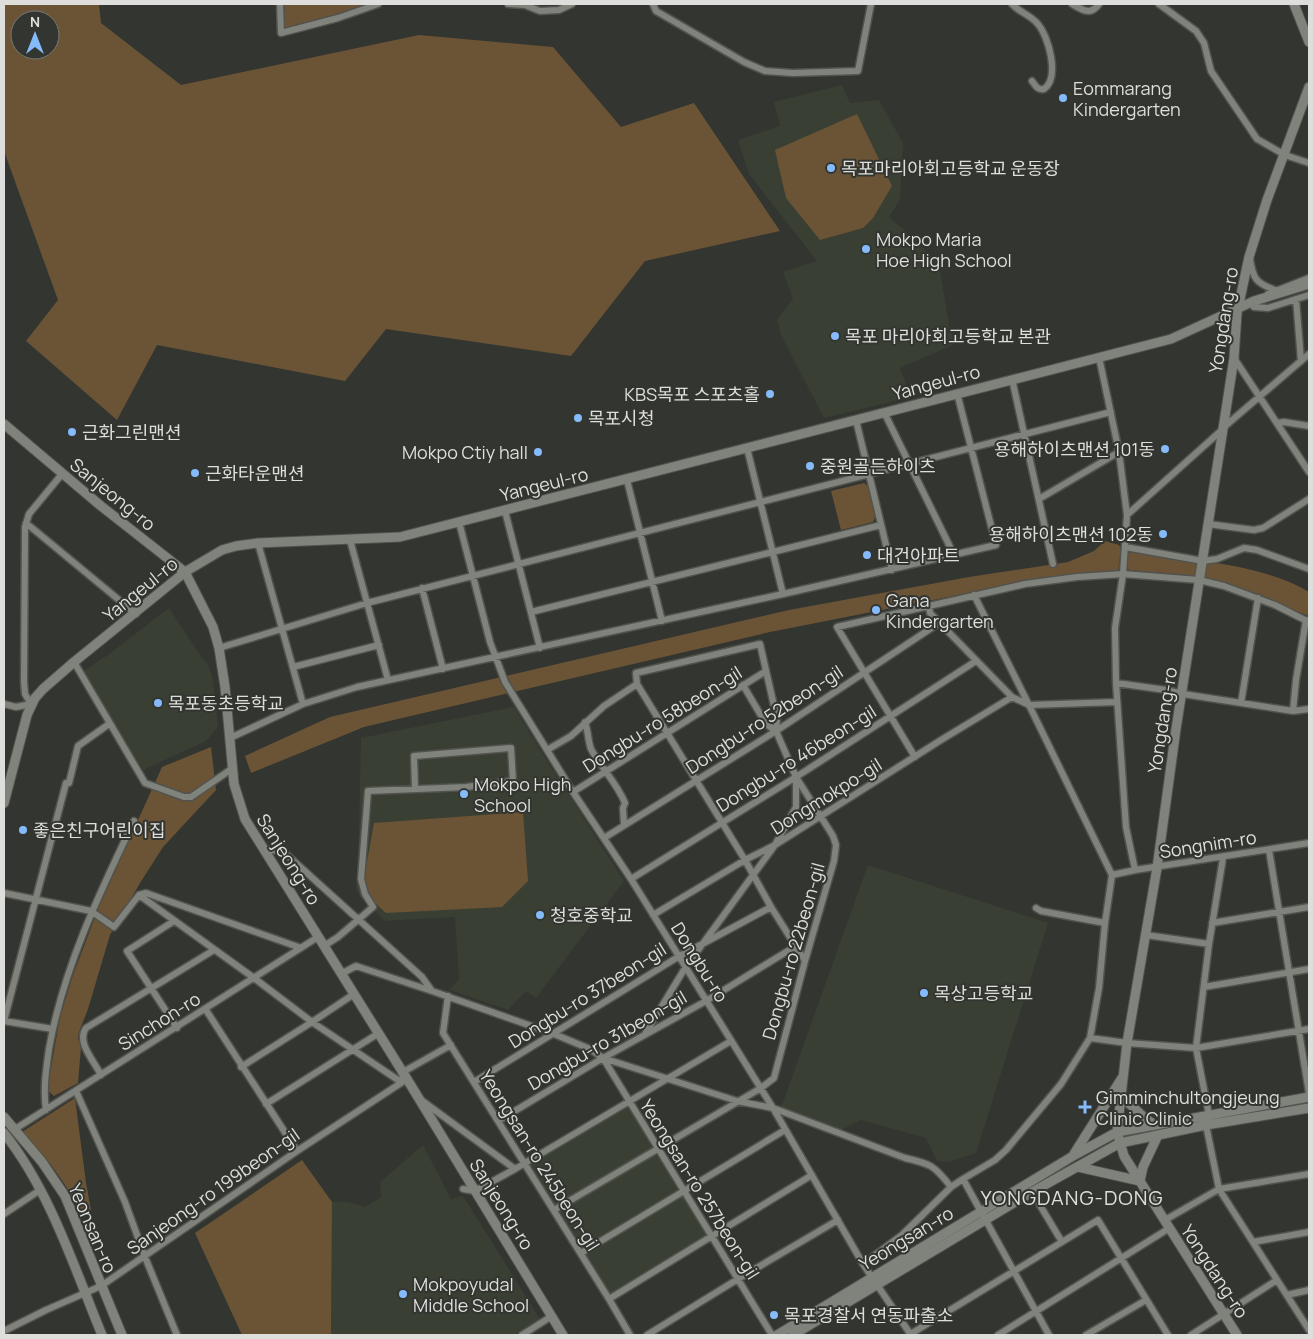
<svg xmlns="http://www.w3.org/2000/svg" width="1313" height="1339" font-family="Manrope,'Noto Sans KR',sans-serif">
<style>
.built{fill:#3a3f34}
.green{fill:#6b5436;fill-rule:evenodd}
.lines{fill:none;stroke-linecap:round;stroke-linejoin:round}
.minor-casing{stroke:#52534f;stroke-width:9}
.tertiary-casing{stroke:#52534f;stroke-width:11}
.minor{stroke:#80837c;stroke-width:6}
.tertiary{stroke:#80837c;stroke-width:9}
.poi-dot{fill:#85bbfb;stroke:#333530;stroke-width:2}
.labels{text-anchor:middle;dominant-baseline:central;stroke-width:4;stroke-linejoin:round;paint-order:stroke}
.poi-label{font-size:18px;fill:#dedfdc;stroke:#333530;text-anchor:start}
.street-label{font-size:18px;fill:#dedfdc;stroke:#333530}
.quarter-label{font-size:20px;letter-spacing:1px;fill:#dedfdc;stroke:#333530}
</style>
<rect width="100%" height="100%" fill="#333530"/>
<!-- built -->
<path class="built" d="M842,85L850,103L879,100L903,143L900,200L889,217L913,238L939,264L949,325L955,344L900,368L911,397L824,418L781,335L777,319L793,299L783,272L817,261L749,174L738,140L780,126L774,102Z
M169,608L202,658L209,666L213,680L218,727L206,741L143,770L82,672L108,655Z
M514,707L540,750L624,881L536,998L526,991L508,1010L450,990L459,979L455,917L385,921L360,897L356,888L359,829L361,738Z
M868,865L1048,923L976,1153L948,1162L937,1161L926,1138L861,1120L841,1130L781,1108Z
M629,1103L713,1237L615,1301L636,1335H630L525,1163Z
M423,1145L451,1199L463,1196L540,1319L515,1335H409L401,1334L395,1335H331L332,1202H348L365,1207L381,1197L380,1182Z"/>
<!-- green -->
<path class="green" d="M4,4H99L101,23L181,85L419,35L553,47L621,127L694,103L780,231L645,261L571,356L386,329L345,381L157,345L117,420L26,341L58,300L4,151ZM20,20H50V50H20Z
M283,4H375L284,28Z
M857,114L892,186L873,218L863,228L820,240L786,198L775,150Z
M864,483L868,486L875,517L873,522L841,530L831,491Z
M1105,541L1119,545L1121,549L1118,572H1094L1029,581L770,632L364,727L251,773L245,756L330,717L789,610L969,577L1068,562L1094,551Z
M1128,552C1184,559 1261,563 1309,592V616L1226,583L1204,577L1129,570L1127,567Z
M211,747L216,790L163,847L140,883L110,935L88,1009L79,1032L78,1038L81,1047L78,1083L54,1096L47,1090L60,1017L73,975L100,904L162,767Z
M523,812L528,881L502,907L386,913C376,904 364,892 364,878L374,823Z
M75,1098L86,1183L91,1210L81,1213C66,1183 46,1156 22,1132Z
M302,1160L332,1202L331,1335H242L195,1233Z"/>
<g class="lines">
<defs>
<path id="minor" d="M280,4L281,33L338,18L378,4
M508,4L525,5L540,11L559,10L572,4
M653,4L656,11L744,62L765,71L793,73L858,71L871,4
M1012,4C1019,12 1030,15 1037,23C1049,36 1060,78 1044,89C1037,90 1036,86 1032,81
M1072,4C1082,10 1091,16 1099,4
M1159,4L1196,31L1204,43L1211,71L1257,139L1285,155L1309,163
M1250,259C1253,279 1256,283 1275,290
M1268,294L1309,278
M1296,299L1301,361
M1254,307L1268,308L1309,295
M1099,357L1119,452L1127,515L1123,574L1115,628L1116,683L1126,827L1135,870
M1234,358L1309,472
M1012,379L1053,564
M884,412L954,555
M856,420L892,570
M1278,423L1284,422L1309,426
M1224,427L1309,354
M747,448L783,594
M627,480L662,621
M1039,499L1119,452
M505,511L540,648
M1127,515L1223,429
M459,522L490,642L505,682L573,792L631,879L773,1108L863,1264L911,1335
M26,523L136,614
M1208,524L1254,530L1263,528L1309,499
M350,540L388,680
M258,543L303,704
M1125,547L1203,561L1217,559L1244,548L1257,550L1309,569
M422,588L443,669
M974,595L1029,705L1117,702
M929,606L930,613L1012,697L1029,705L1112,875
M531,612L881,525
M219,648L367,603L1111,412
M74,662L145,783L184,797H191L233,768
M293,667L379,645
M1116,683L1166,690L1183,694L1293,711L1309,709
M1241,703L1258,598
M4,704L16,707L31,704L25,694L24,682L25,527L29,514L62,474
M1293,711L1296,680L1306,620
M585,722C588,730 588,741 591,749C601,768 617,783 625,803L623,808L624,825
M776,731L777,719L760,644L636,673L637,684L745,860L771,907L805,961
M230,738L303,704L357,687L783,594L996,545L957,393
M547,750L571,736L604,706L637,684
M915,757L837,627L1025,584L1077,577L1123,574L1199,580L1224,586L1275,605L1309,622
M573,792L766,671
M604,838L776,731L939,623
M263,849L279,851L286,854L422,977L432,991L554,1034L590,1049L603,1058L737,1101L773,1108L905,1158C931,1164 934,1165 951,1187
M1269,850L1309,1093
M1223,858L1209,944L1196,1048L1209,1115L1206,1125L1219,1189L1309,1330
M1112,875L1135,870L1309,843
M631,879L796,777L976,661
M4,893L91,911L114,927L139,895L146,893L301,948
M139,895L254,978L312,1022L398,1080L403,1079
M1036,908L1041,911L1105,923
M653,915L745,860L775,845L941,740L1012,697
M174,921L127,951L177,1028
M1212,923L1309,907
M1146,935L1209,944
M324,946L338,937L373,907L365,894L361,879L368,791L466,787L513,781L511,748L414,756L415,788
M341,974L356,966L432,991
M1204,987L1309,969
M448,996L443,1033L609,1299L630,1335
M206,1010L297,1151
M53,1029L4,1021L66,783H69L78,746L109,724
M645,1034L685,968L775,845L796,807V777
M1090,1038L1127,1043L1196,1048L1309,1029
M603,1058L772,1335
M241,1067L312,1022L354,994
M403,1072L451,1045
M101,1075C94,1061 76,1042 86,1028L214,950
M474,1082L678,957L771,907
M76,1091L125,1202L145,1257L177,1335
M421,1100L515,1169
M266,1104L379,1033
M46,1110C43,1090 46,1070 49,1049C63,969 99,894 134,821
M498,1121L603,1058L706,1001L796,946
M15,1129L318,937
M463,1189L475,1191L515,1169L731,1041
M1032,1192L1062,1242
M554,1210L761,1088L774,1078L805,961L834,861L836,845L833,836L796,777L776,731L766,724L743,685
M4,1214L40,1190
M1165,1220L1219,1189L1309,1174
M1253,1242L1309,1232
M581,1253L785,1130
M863,1264L902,1235L951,1187L963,1179
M1287,1295L1309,1290
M609,1299L812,1175
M4,1331L46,1310L101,1286L297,1151L407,1079
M522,1335L552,1316
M647,1335L738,1279L838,1220
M909,1335L1098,1220L1168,1335
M998,1335L1168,1229
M1049,1335L963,1179L995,1160L1006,1150L1061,1084L1090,1038L1099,988L1105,923L1112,875
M1086,1335L1146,1300
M1191,1335L1277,1280"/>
<path id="tertiary" d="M1294,4L1309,42
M4,424L101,506L185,572L213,627L219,648L225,687L234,784L245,819L407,1079L563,1335
M4,803L27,715L35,698L43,689L74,662L185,572L222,550L236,546L258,543L400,537L1171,339L1254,301L1309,284
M1121,1096L1146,1119L1155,1125
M4,1117L42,1162L65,1196L122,1335
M4,1133C50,1191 74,1267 102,1335
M1074,1154L1122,1078
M1078,1167L1140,1181L1143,1167L1158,1135
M777,1335L1073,1156L1117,1132L1309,1097
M793,1335L1032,1192L1120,1143L1206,1125L1309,1108
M1237,1335L1124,1156L1117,1132L1127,1043L1157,868L1176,729L1223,429L1234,358L1237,313L1249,257L1267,200L1309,87"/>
</defs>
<!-- minor casing -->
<use href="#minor" class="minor-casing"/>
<!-- tertiary casing -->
<use href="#tertiary" class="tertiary-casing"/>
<!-- minor -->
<use href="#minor" class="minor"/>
<!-- tertiary -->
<use href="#tertiary" class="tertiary"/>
</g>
<!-- markers -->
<g class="poi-dot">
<circle cx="1063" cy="98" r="5"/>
<circle cx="831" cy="168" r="5"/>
<circle cx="866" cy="249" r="5"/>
<circle cx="835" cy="336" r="5"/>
<circle cx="770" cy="394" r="5"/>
<circle cx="578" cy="418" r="5"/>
<circle cx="72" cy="432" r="5"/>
<circle cx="1165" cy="449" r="5"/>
<circle cx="538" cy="452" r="5"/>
<circle cx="810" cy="466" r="5"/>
<circle cx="195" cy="473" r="5"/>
<circle cx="1163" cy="534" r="5"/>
<circle cx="867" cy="555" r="5"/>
<circle cx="876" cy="610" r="5"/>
<circle cx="158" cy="703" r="5"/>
<circle cx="464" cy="794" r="5"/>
<circle cx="23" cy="830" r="5"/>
<circle cx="540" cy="915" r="5"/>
<circle cx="924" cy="993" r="5"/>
<path d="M1082.5 1099.5h5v5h5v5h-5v5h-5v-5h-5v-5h5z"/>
<circle cx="403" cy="1294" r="5"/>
<circle cx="774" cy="1315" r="5"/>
</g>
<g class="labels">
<!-- poi labels -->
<g class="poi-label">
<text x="1073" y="88">Eommarang<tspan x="1073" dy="21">Kindergarten</tspan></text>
<text x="841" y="168">목포마리아회고등학교 운동장</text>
<text x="876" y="239">Mokpo Maria<tspan x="876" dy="21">Hoe High School</tspan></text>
<text x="845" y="336">목포 마리아회고등학교 본관</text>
<text x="760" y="394" text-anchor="end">KBS목포 스포츠홀</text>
<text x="588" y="418">목포시청</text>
<text x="82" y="432">근화그린맨션</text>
<text x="1155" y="449" text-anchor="end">용해하이츠맨션 101동</text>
<text x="528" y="452" text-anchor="end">Mokpo Ctiy hall</text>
<text x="820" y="466">중원골든하이츠</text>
<text x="205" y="473">근화타운맨션</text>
<text x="1153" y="534" text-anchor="end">용해하이츠맨션 102동</text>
<text x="877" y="555">대건아파트</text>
<text x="886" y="600">Gana<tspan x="886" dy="21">Kindergarten</tspan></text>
<text x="168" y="703">목포동초등학교</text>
<text x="474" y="784">Mokpo High<tspan x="474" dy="21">School</tspan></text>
<text x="33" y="830">좋은친구어린이집</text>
<text x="550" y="915">청호중학교</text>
<text x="934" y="993">목상고등학교</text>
<text x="1096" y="1097">Gimminchultongjeung<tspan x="1096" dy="21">Clinic Clinic</tspan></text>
<text x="413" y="1284">Mokpoyudal<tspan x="413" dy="21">Middle School</tspan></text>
<text x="784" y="1315">목포경찰서 연동파출소</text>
</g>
<!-- street labels -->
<g class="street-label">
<text transform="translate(1223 320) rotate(-81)">Yongdang-ro</text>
<text transform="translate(936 382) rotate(-15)">Yangeul-ro</text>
<text transform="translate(544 484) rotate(-14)">Yangeul-ro</text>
<text transform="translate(113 494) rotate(39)">Sanjeong-ro</text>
<text transform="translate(140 589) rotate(-39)">Yangeul-ro</text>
<text transform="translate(662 719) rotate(-32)">Dongbu-ro 58beon-gil</text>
<text transform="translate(764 719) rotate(-33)">Dongbu-ro 52beon-gil</text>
<text transform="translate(1162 720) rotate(-81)">Yongdang-ro</text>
<text transform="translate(796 758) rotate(-32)">Dongbu-ro 46beon-gil</text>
<text transform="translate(826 796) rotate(-32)">Dongmokpo-gil</text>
<text transform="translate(1208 844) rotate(-9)">Songnim-ro</text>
<text transform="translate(289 859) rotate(58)">Sanjeong-ro</text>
<text transform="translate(793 951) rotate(-74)">Dongbu-ro 22beon-gil</text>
<text transform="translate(700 962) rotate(58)">Dongbu-ro</text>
<text transform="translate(587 995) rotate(-32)">Dongbu-ro 37beon-gil</text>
<text transform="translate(159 1021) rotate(-32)">Sinchon-ro</text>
<text transform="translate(607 1040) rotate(-30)">Dongbu-ro 31beon-gil</text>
<text transform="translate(540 1160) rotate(58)">Yeongsan-ro 245beon-gil</text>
<text transform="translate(700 1189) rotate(58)">Yeongsan-ro 257beon-gil</text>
<text transform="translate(213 1191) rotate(-35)">Sanjeong-ro 199beon-gil</text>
<text transform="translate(502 1204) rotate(58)">Sanjeong-ro</text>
<text transform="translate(93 1228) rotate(67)">Yeonsan-ro</text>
<text transform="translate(906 1238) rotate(-31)">Yeongsan-ro</text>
<text transform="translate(1215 1271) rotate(57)">Yongdang-ro</text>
</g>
<!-- quarter labels -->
<g class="quarter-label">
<text x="1072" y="1197">YONGDANG-DONG</text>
</g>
</g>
<!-- border -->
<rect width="1313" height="1339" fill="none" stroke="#dedfdc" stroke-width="10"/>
<!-- north arrow -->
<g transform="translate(35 35)"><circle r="24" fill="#333530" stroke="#777975"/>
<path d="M0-4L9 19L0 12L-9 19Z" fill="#85bbfb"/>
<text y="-8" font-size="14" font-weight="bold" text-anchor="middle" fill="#dedfdc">N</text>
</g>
</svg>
